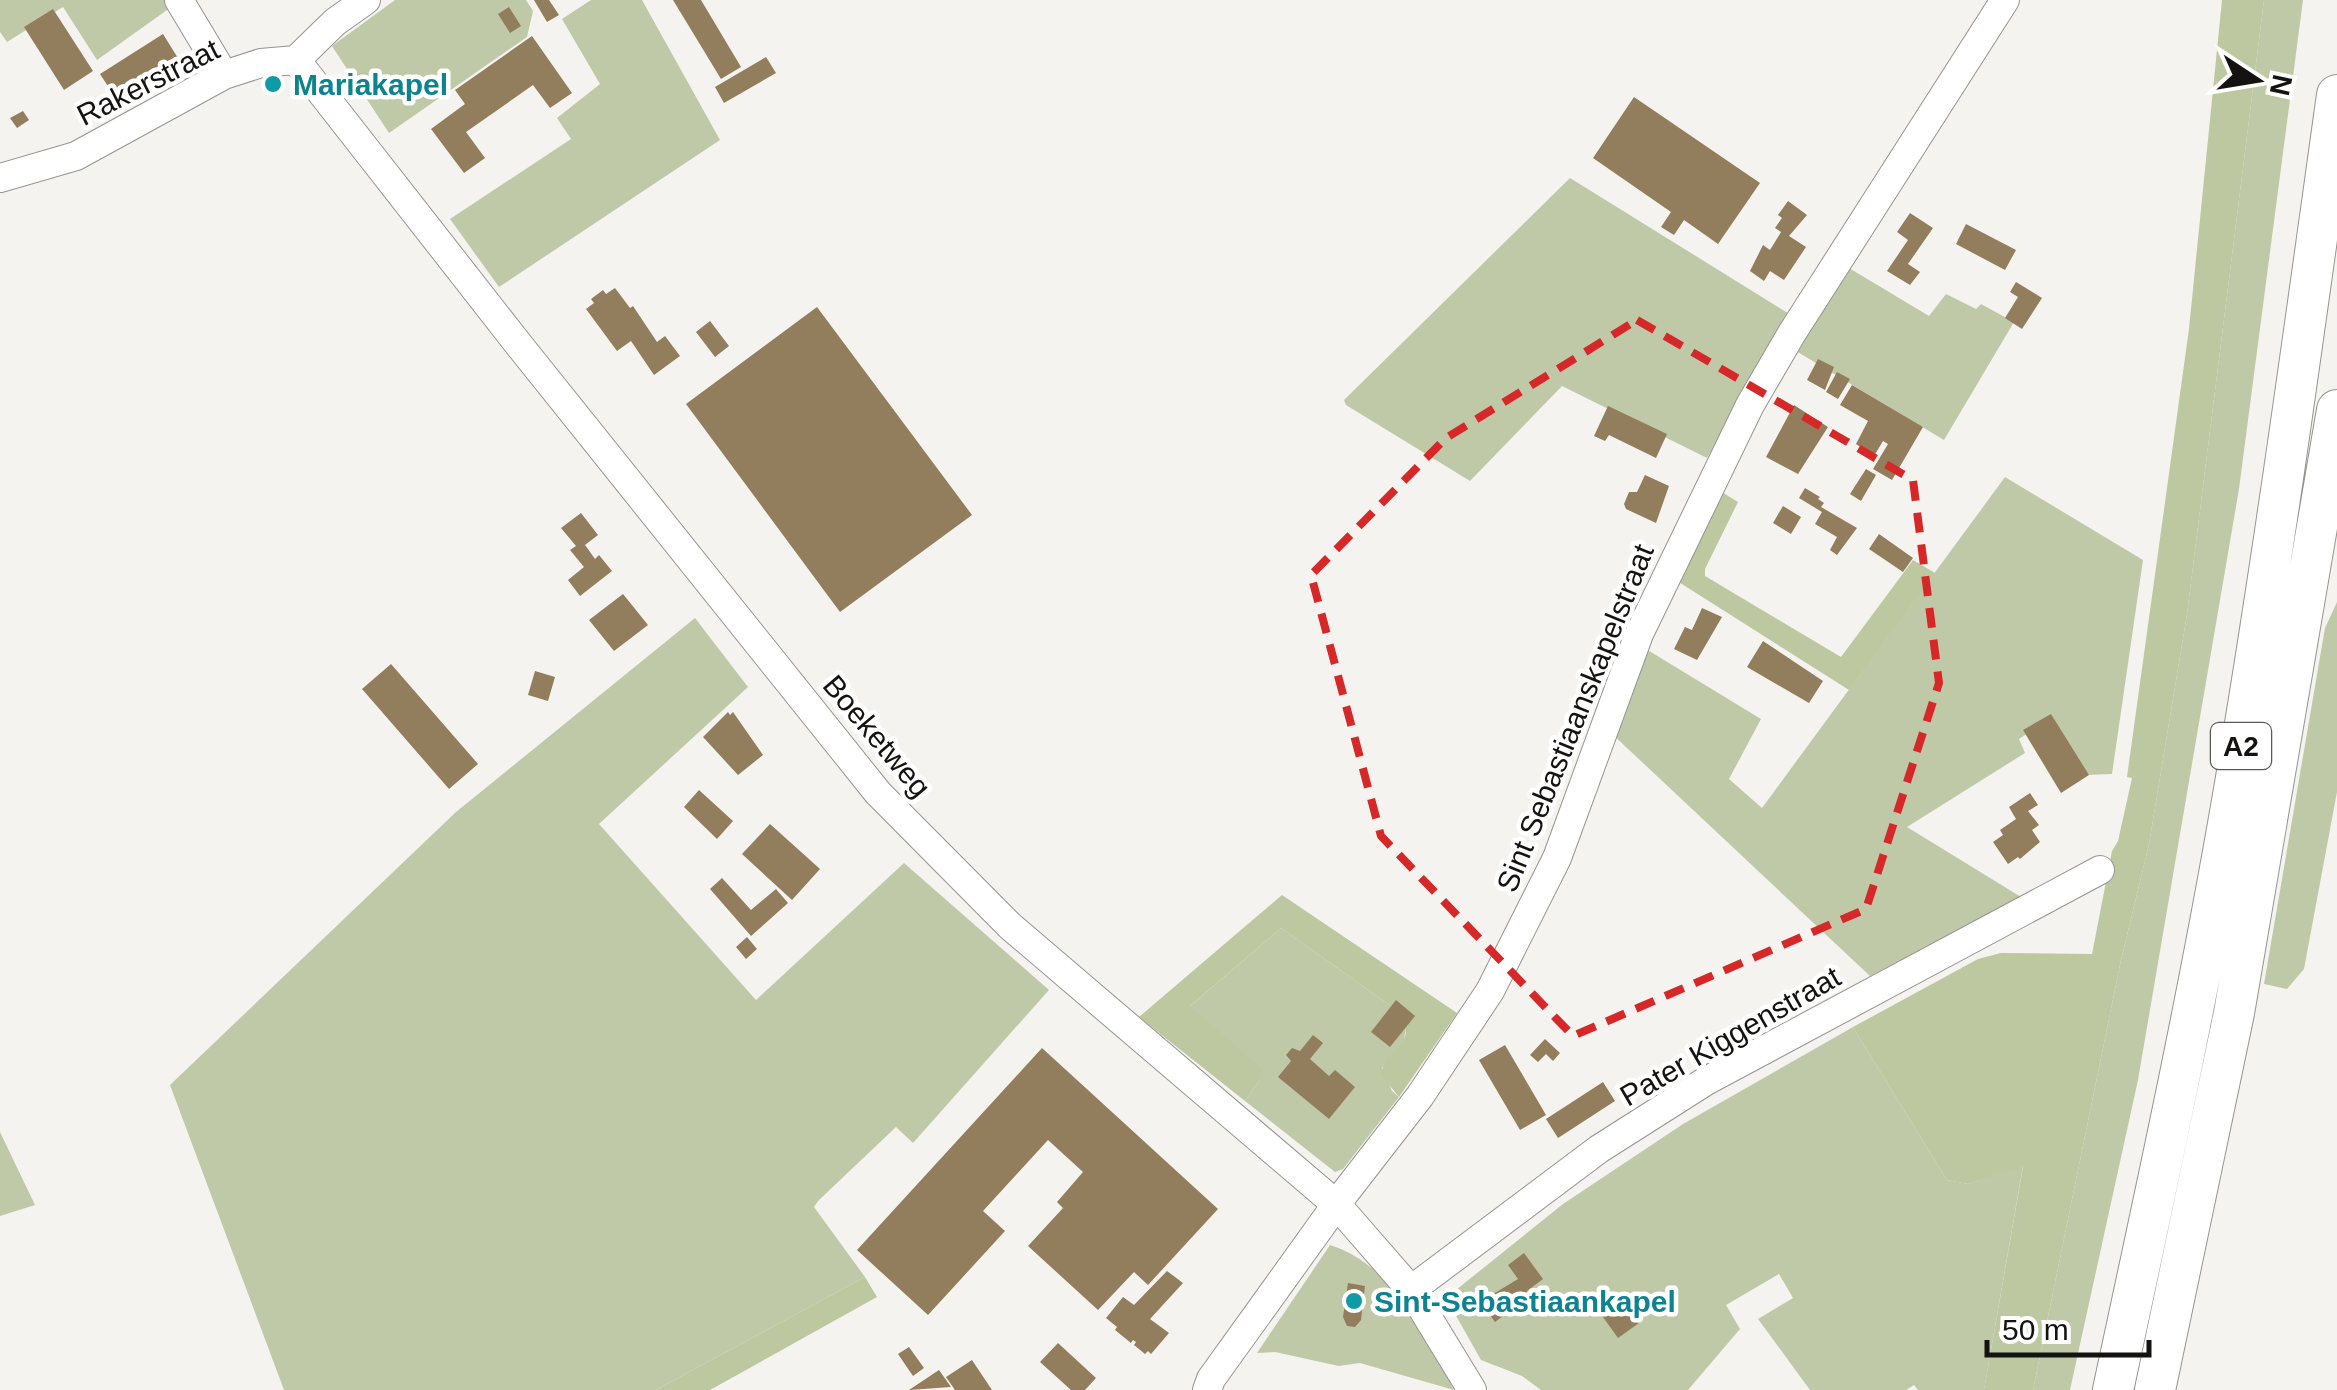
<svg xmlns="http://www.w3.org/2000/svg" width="2337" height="1390" font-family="Helvetica,sans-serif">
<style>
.green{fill:#c0c9a7}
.forest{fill:#bdc7a0}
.building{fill:#927d5c}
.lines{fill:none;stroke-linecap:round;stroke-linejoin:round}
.minor-casing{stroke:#959491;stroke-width:30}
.highway-casing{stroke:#959491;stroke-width:42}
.minor{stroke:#fff;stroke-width:28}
.highway{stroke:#fff;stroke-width:40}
.marked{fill:none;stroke:#d62828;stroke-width:8;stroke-dasharray:20 12;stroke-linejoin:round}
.culture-dot{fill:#0f9aa8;stroke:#fff;stroke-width:4}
.labels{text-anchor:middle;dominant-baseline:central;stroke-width:9;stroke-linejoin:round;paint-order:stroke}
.shield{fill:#fff;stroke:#5a5a59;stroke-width:2.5}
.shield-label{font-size:28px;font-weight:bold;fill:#141312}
.street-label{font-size:30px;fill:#141312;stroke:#fff}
.culture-label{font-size:30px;font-weight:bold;fill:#0d838f;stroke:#fff;text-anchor:start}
</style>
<rect width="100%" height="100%" fill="#f4f3ef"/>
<!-- green -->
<path class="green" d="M0,0H170L174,5L97,60L63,7L7,42L0,32Z
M395,0H526L533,11L527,37L389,133L332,46Z
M591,0H642L720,140L499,287L450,219L571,139L557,118L600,84L562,19Z
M2264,0H2303L2239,489L2138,1080L2070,1390H2033L2121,960L2149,844L2187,614Z
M1570,178L1791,315L1707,458L1562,386L1470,481L1346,405L1344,400Z
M1849,268L1929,316L1946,294L1976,309L1981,304L2014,322L1944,440L1796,351Z
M2005,477L2143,560L2112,774L2085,775L2048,720L2019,739L2025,753L1907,827L2021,897L1870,976L1610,732L1641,646L1761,719L1729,779L1762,808Z
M2337,602V792L2304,969L2287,989L2264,984L2325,628Z
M695,618L748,687L599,824L756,1000L904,863L1049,990L913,1143L896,1127L818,1201L814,1207L865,1277L656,1390H284L170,1085L456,812Z
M1281,928L1391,1006L1406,1025L1404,1041L1382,1068L1392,1091L1399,1097L1343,1169L1335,1172L1245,1101L1259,1081L1189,1007Z
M1853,1027L1947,1180L1968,1184L2023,1166L1984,1390H1918L1914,1385L1906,1390H1810L1758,1319L1793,1298L1779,1274L1726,1305L1740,1329L1688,1390H1541L1522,1376L1481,1360L1446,1298L1563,1204L1683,1124Z
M0,1132L35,1205L0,1216Z
M1330,1245C1392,1264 1426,1335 1454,1390L1360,1363L1339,1366L1275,1352L1257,1353Z"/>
<!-- forest -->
<path class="forest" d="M2222,0H2264L2187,614L2149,844L2121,960L2033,1390H1984L2023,1167L1968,1184L1947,1180L1853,1027L1978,959L2001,953L2092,954L2112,851L2118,841L2132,778L2127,777L2189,329Z
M1717,489L1738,502L1705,569V576L1841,657L1913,560L1935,573L1849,690L1674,579Z
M1282,895L1457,1013L1399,1097L1381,1075C1386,1042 1427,1046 1391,1006L1281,928L1190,1006L1262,1069L1259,1081L1245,1101L1139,1017Z
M865,1277L877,1297L710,1390H656Z"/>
<!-- building -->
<path class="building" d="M534,0H549L559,15L547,22Z
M673,0H701L741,67L721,79Z
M509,7L521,26L510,33L498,14Z
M53,9L93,71L64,90L24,27Z
M163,34L181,63L119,103L100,74Z
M532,36L572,93L550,108L533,85L466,132L485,158L464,173L431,129L465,104L455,90Z
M766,57L776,73L724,103L715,87Z
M1634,97L1760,183L1718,244L1684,220L1674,235L1661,227L1671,212L1593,158Z
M23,111L29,120L17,128L10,118Z
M1788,201L1807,215L1789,236L1806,247L1784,280L1770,271L1764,281L1750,271L1763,245L1770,250L1781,232L1775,228L1782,218L1778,215Z
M1910,213L1933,228L1908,264L1920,272L1910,285L1887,271L1908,240L1897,232Z
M1966,224L2016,250L2005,270L1956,244Z
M2016,282L2042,298L2022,329L2005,318L2018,297L2010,292Z
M615,288L630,308L633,306L657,342L665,336L680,356L654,375L631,341L617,351L586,309L594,303L591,299L603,290L606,294Z
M817,307L972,515L840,612L686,404Z
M710,321L729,346L715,357L696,332Z
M1818,359L1834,367L1825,390L1807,380Z
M1837,372L1850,379L1838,399L1826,392Z
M1852,385L1923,427L1892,480L1873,469L1888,444L1883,441L1874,456L1856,444L1868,421L1840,405Z
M1794,405L1828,427L1798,474L1766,457Z
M1608,406L1667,434L1656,458L1609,435L1605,441L1594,436Z
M1866,469L1876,475L1861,501L1850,494Z
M1645,475L1669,486L1656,523L1626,509L1624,504L1629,492H1637Z
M1805,488L1820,497L1818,499L1824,503L1821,507L1857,528L1837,555L1830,550L1837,537L1815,524L1822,512L1799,498Z
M1783,506L1801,517L1791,534L1773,523Z
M581,513L598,535L585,545L595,559L599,555L612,571L580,596L568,580L584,567L570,550L576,546L561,528Z
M1879,534L1913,558L1903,572L1869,549Z
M623,594L648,625L614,651L589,620Z
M1702,608L1722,617L1697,660L1674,649L1685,627L1692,630Z
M1763,641L1823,681L1809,703L1747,667Z
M391,664L478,764L449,789L362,689Z
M535,671L555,677L548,701L528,695Z
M728,712L730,715L733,712L763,755L738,775L703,737Z
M2051,714L2089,775L2061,793L2023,730Z
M699,790L733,821L717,839L684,807Z
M2030,793L2038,805L2028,811L2039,825L2032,830L2040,842L2020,859L2018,857L2008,864L1993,842L2003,835L2000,830L2016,819L2009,807Z
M770,824L820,869L792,900L742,854Z
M722,878L751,910L776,889L788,903L751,936L710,889Z
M747,937L757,949L746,959L736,947Z
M1396,1000L1415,1016L1390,1047L1371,1032Z
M1313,1035L1323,1043L1310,1059L1329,1076L1335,1070L1355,1087L1329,1119L1278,1077L1291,1061L1286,1055L1292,1048L1300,1051Z
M1545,1039L1560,1053L1553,1061L1546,1054L1538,1062L1530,1055Z
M1505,1045L1546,1115L1520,1130L1479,1060Z
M1042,1048L1218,1209L1148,1285L1134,1272L1098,1310L1028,1246L1063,1208L1057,1202L1083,1172L1048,1140L983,1211L1005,1231L928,1315L857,1250Z
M1603,1082L1615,1101L1558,1138L1546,1119Z
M1524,1253L1543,1279L1527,1291L1530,1296L1495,1322L1480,1302L1518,1279L1508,1265Z
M1167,1271L1183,1283L1150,1319L1169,1333L1151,1354L1148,1351L1145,1354L1134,1345L1136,1342L1133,1340L1131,1343L1115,1330L1117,1327L1106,1318L1123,1297L1134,1305Z
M1348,1283L1365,1286L1361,1320L1355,1327L1347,1326L1343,1317Z
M1616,1291L1639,1323L1618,1338L1595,1306Z
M1058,1343L1096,1378L1085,1390H1071L1040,1362Z
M909,1347L924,1368L913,1376L898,1354Z
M972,1360L992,1390H955L946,1377Z
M939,1370L951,1387L909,1390Z"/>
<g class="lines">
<defs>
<path id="minor" d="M179,0L224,75
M296,60L519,345L878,793L1010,926L1337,1205L1411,1290L1472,1390
M0,178L76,156L224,75L261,63L296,60L335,22L366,0
M1411,1290L1599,1149L1706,1081L2100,870
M1207,1390L1211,1379L1344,1194L1420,1096L1490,991L1557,858L1639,634L1750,405L1792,333L2005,0"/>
<path id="highway" d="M2113,1390C2158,1181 2204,971 2239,760C2276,539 2306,317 2337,95
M2155,1390L2234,1013L2337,410"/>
</defs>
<!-- minor casing -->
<use href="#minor" class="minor-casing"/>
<!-- highway casing -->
<use href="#highway" class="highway-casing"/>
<!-- minor -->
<use href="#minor" class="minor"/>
<!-- highway -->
<use href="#highway" class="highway"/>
</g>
<!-- marked area -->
<path class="marked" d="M1637,320L1913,480L1939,683L1866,909L1573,1036L1381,836L1311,575L1446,438Z"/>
<!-- markers -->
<g class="culture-dot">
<circle cx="273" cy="84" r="10"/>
<circle cx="1354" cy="1301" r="10"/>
</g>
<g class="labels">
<!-- shield labels -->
<rect class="shield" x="2211" y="723" width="60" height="46" rx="8"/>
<g class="shield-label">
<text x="2241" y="746">A2</text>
</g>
<!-- street labels -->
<g class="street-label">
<text transform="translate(148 82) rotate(-27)">Rakerstraat</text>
<text transform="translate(1575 718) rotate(-68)">Sint Sebastiaanskapelstraat</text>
<text transform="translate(877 736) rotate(50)">Boeketweg</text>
<text transform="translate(1730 1036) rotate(-30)">Pater Kiggenstraat</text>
</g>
<!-- culture labels -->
<g class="culture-label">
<text x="293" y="84">Mariakapel</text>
<text x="1374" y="1301">Sint-Sebastiaankapel</text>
</g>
</g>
<!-- north arrow -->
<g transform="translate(2257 80) rotate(102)" stroke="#ffffff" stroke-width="8" paint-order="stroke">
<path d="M0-8L18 38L0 25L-18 38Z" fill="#141312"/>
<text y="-15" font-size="28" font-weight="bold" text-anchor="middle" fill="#141312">N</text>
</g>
<!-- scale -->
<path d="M1987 1340v15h162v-15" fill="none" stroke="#141312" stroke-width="5"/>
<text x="2002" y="1340" font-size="30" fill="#141312" stroke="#ffffff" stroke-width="8" paint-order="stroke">50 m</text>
</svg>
